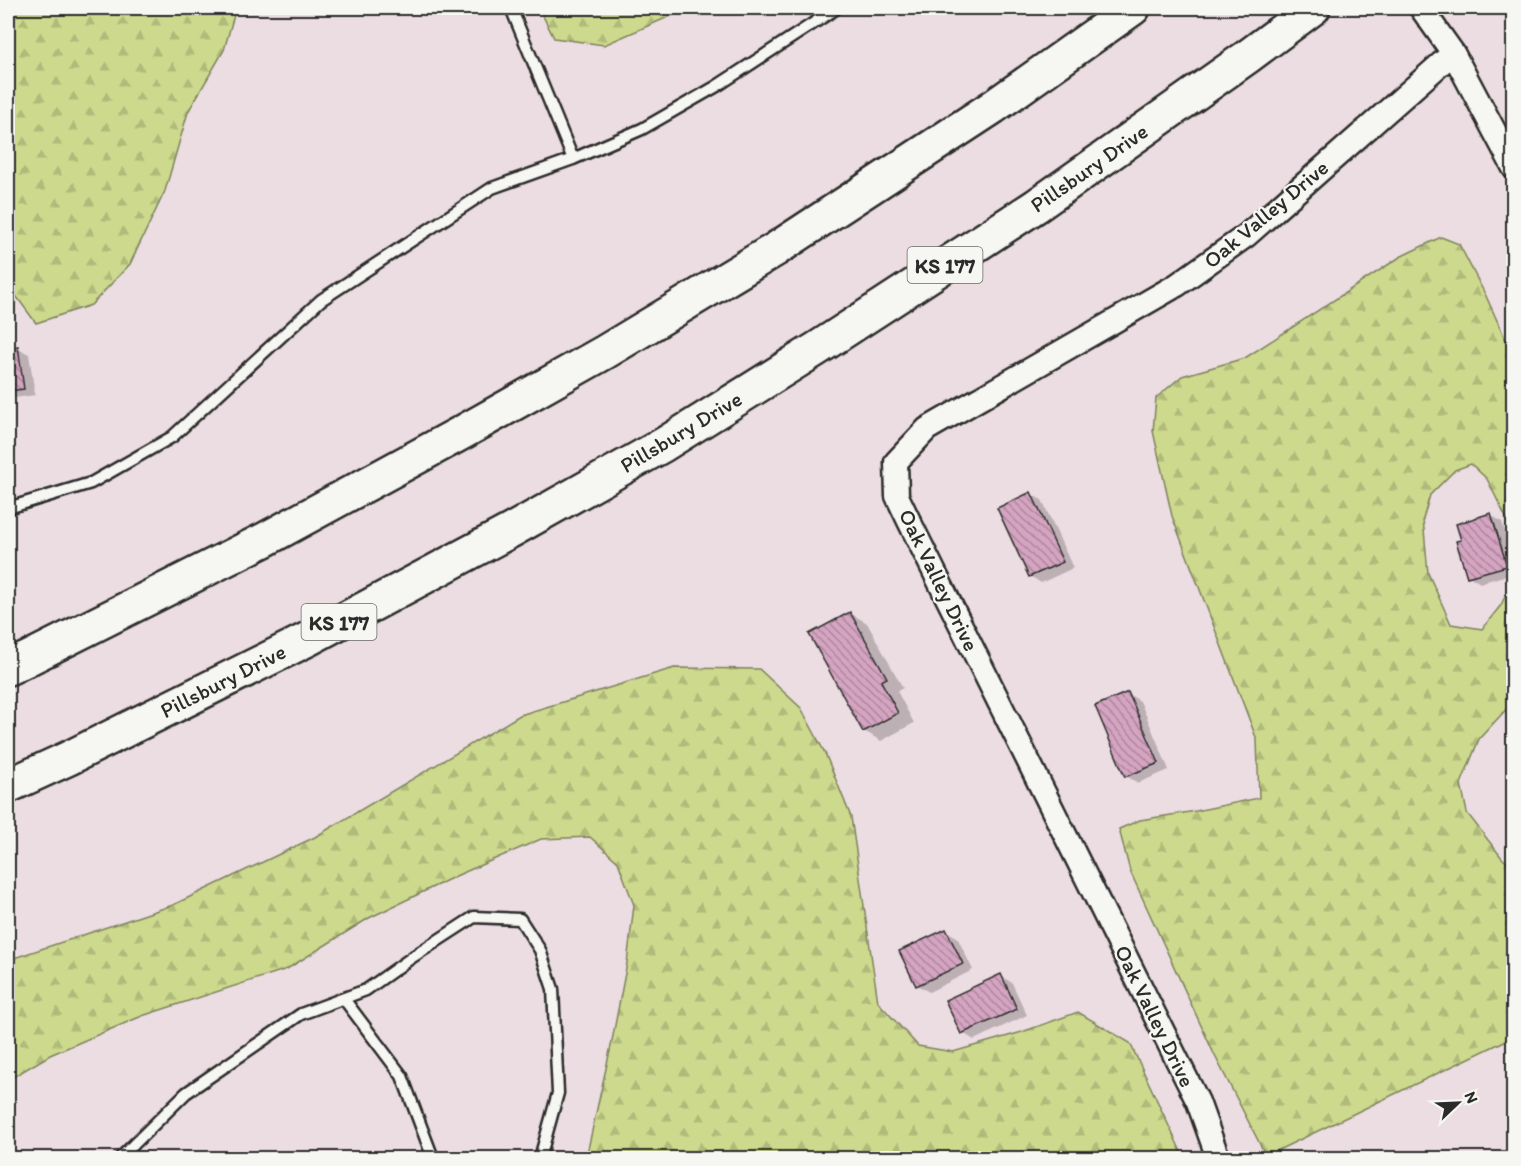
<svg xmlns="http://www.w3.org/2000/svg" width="1521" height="1166" font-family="Itim,sans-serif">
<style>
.forest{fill:url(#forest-firs);stroke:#7c825c;stroke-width:1.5}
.shadow{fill:#0003}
.building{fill:url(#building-back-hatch);stroke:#2b2b2b;stroke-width:1.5}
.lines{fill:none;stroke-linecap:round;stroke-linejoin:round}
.service-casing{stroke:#2b2b2b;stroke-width:15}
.minor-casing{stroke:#2b2b2b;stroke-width:27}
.trunk-casing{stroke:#2b2b2b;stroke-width:38}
.service{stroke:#f6f6f2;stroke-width:10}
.minor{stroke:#f6f6f2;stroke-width:22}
.trunk{stroke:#f6f6f2;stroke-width:33}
.labels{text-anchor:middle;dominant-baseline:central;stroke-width:4.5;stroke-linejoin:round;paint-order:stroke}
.shield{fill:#f6f6f2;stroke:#686867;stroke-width:1.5}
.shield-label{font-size:21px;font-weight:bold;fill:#2b2b2b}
.street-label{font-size:22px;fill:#2b2b2b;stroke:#f6f6f2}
</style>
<defs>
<pattern id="forest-firs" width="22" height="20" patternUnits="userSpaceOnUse" patternTransform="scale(1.5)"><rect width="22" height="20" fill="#cdd98d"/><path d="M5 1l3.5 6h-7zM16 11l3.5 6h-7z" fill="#b0ba7a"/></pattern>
<pattern id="building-back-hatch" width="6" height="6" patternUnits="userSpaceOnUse" patternTransform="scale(1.5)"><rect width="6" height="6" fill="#d5a4c1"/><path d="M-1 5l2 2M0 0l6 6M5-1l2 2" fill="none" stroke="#ad869d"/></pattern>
</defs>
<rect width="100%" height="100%" fill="#ecdde3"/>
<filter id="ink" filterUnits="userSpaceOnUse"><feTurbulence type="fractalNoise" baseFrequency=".0167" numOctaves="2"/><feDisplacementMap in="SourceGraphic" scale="12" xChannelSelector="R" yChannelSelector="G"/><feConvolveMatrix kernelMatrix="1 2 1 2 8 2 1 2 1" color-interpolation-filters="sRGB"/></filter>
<g filter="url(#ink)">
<!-- forest -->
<path class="forest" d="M8,8H236L224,50L188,112L165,191L130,264L91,305L36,323L8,285Z
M539,8H689L604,45L554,38Z
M1441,237L1459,244L1486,296L1513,356V532L1487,479L1471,464L1455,470L1430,495L1423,519L1428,573L1451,624L1482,629L1501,605L1513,579V702L1479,739L1461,784L1467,813L1502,858L1513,868V1037L1266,1156L1215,1056L1130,871L1119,829L1140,820L1196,811L1259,798L1257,740L1172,516L1153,431L1156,398L1182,376L1245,358L1400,257Z
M674,668L759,669L801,708L825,753L851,817L878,1002L918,1046L953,1052L1022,1032L1078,1012L1130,1043L1184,1158H586L611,1046L627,963L634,905L618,862L590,837L541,839L458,875L369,918L287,969L142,1016L50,1055L8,1080V960L173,905L315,837L520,715Z"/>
<!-- shadow -->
<path class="shadow" d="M17,348L29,354L35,395L8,399V349Z
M1030,494L1042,500L1073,568L1041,583L1030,576Z
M1491,515L1502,522L1514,559V573L1480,583L1469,576Z
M850,613L867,623L903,688L897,691L914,723L881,741L864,731Z
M1128,694L1140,701L1169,770L1138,783L1126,776Z
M946,931L957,937L973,970L929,992L917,985L901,952Z
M1001,976L1012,983L1027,1015L974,1040L963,1033L947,1001Z"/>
<!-- building -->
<path class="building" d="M18,346L24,389L8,391V348Z
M1031,492L1063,562L1029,577L997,508Z
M1491,513L1507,566L1467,577L1456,541L1461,540L1456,524Z
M850,612L887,678L881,681L898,713L863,732L809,634Z
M1128,692L1159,763L1125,777L1095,706Z
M946,929L963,964L916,986L899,951Z
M1001,974L1017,1009L961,1034L945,1000Z"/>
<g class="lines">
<defs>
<path id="service" d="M511,8L573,159
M8,508L91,483L172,437L321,300L492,188L573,159L642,129L717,86L837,8
M344,999L402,1076L433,1158
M120,1158L186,1093L301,1014L366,990L414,956L474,917L520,919L540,950L553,989L558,1093L540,1158"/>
<path id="minor" d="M1421,8L1453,53L1514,168
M1218,1158L1198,1102L909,521L897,496L896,462L927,429L1177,285L1247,235L1453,53"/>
<path id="trunk" d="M8,668L27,659L266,539L463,432L605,352L776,249L993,107L1133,8
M8,786L69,758L308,639L512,530L663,445L818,348L1036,206L1247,57L1313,8"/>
</defs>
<!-- service casing -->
<use href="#service" class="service-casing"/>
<!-- minor casing -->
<use href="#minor" class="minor-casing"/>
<!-- trunk casing -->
<use href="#trunk" class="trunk-casing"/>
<!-- service -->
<use href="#service" class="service"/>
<!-- minor -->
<use href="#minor" class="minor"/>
<!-- trunk -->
<use href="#trunk" class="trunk"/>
</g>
</g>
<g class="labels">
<!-- shield labels -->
<g class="shield">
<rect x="907.5" y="247" width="75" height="36" rx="4.5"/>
<rect x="301.5" y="604" width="75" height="36" rx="4.5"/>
</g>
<g class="shield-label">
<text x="945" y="265">KS 177</text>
<text x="339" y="622">KS 177</text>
</g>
<!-- street labels -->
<g class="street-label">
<text transform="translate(1089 168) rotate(-35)">Pillsbury Drive</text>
<text transform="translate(1266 214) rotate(-40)">Oak Valley Drive</text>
<text transform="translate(681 432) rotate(-31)">Pillsbury Drive</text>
<text transform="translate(939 580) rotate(64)">Oak Valley Drive</text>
<text transform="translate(223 681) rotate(-27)">Pillsbury Drive</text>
<text transform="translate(1155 1016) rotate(64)">Oak Valley Drive</text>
</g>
</g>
<!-- margin -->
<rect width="1521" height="1166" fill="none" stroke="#f6f6f2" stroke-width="30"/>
<rect x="15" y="15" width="1491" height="1136" fill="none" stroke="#2b2b2b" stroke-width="2" filter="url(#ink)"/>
<!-- north arrow -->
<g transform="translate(1458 1103) rotate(67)" stroke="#f6f6f2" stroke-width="4.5" paint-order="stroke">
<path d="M0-4.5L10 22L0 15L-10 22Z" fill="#2b2b2b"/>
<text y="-9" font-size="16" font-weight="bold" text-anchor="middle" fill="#2b2b2b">N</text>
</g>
</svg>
